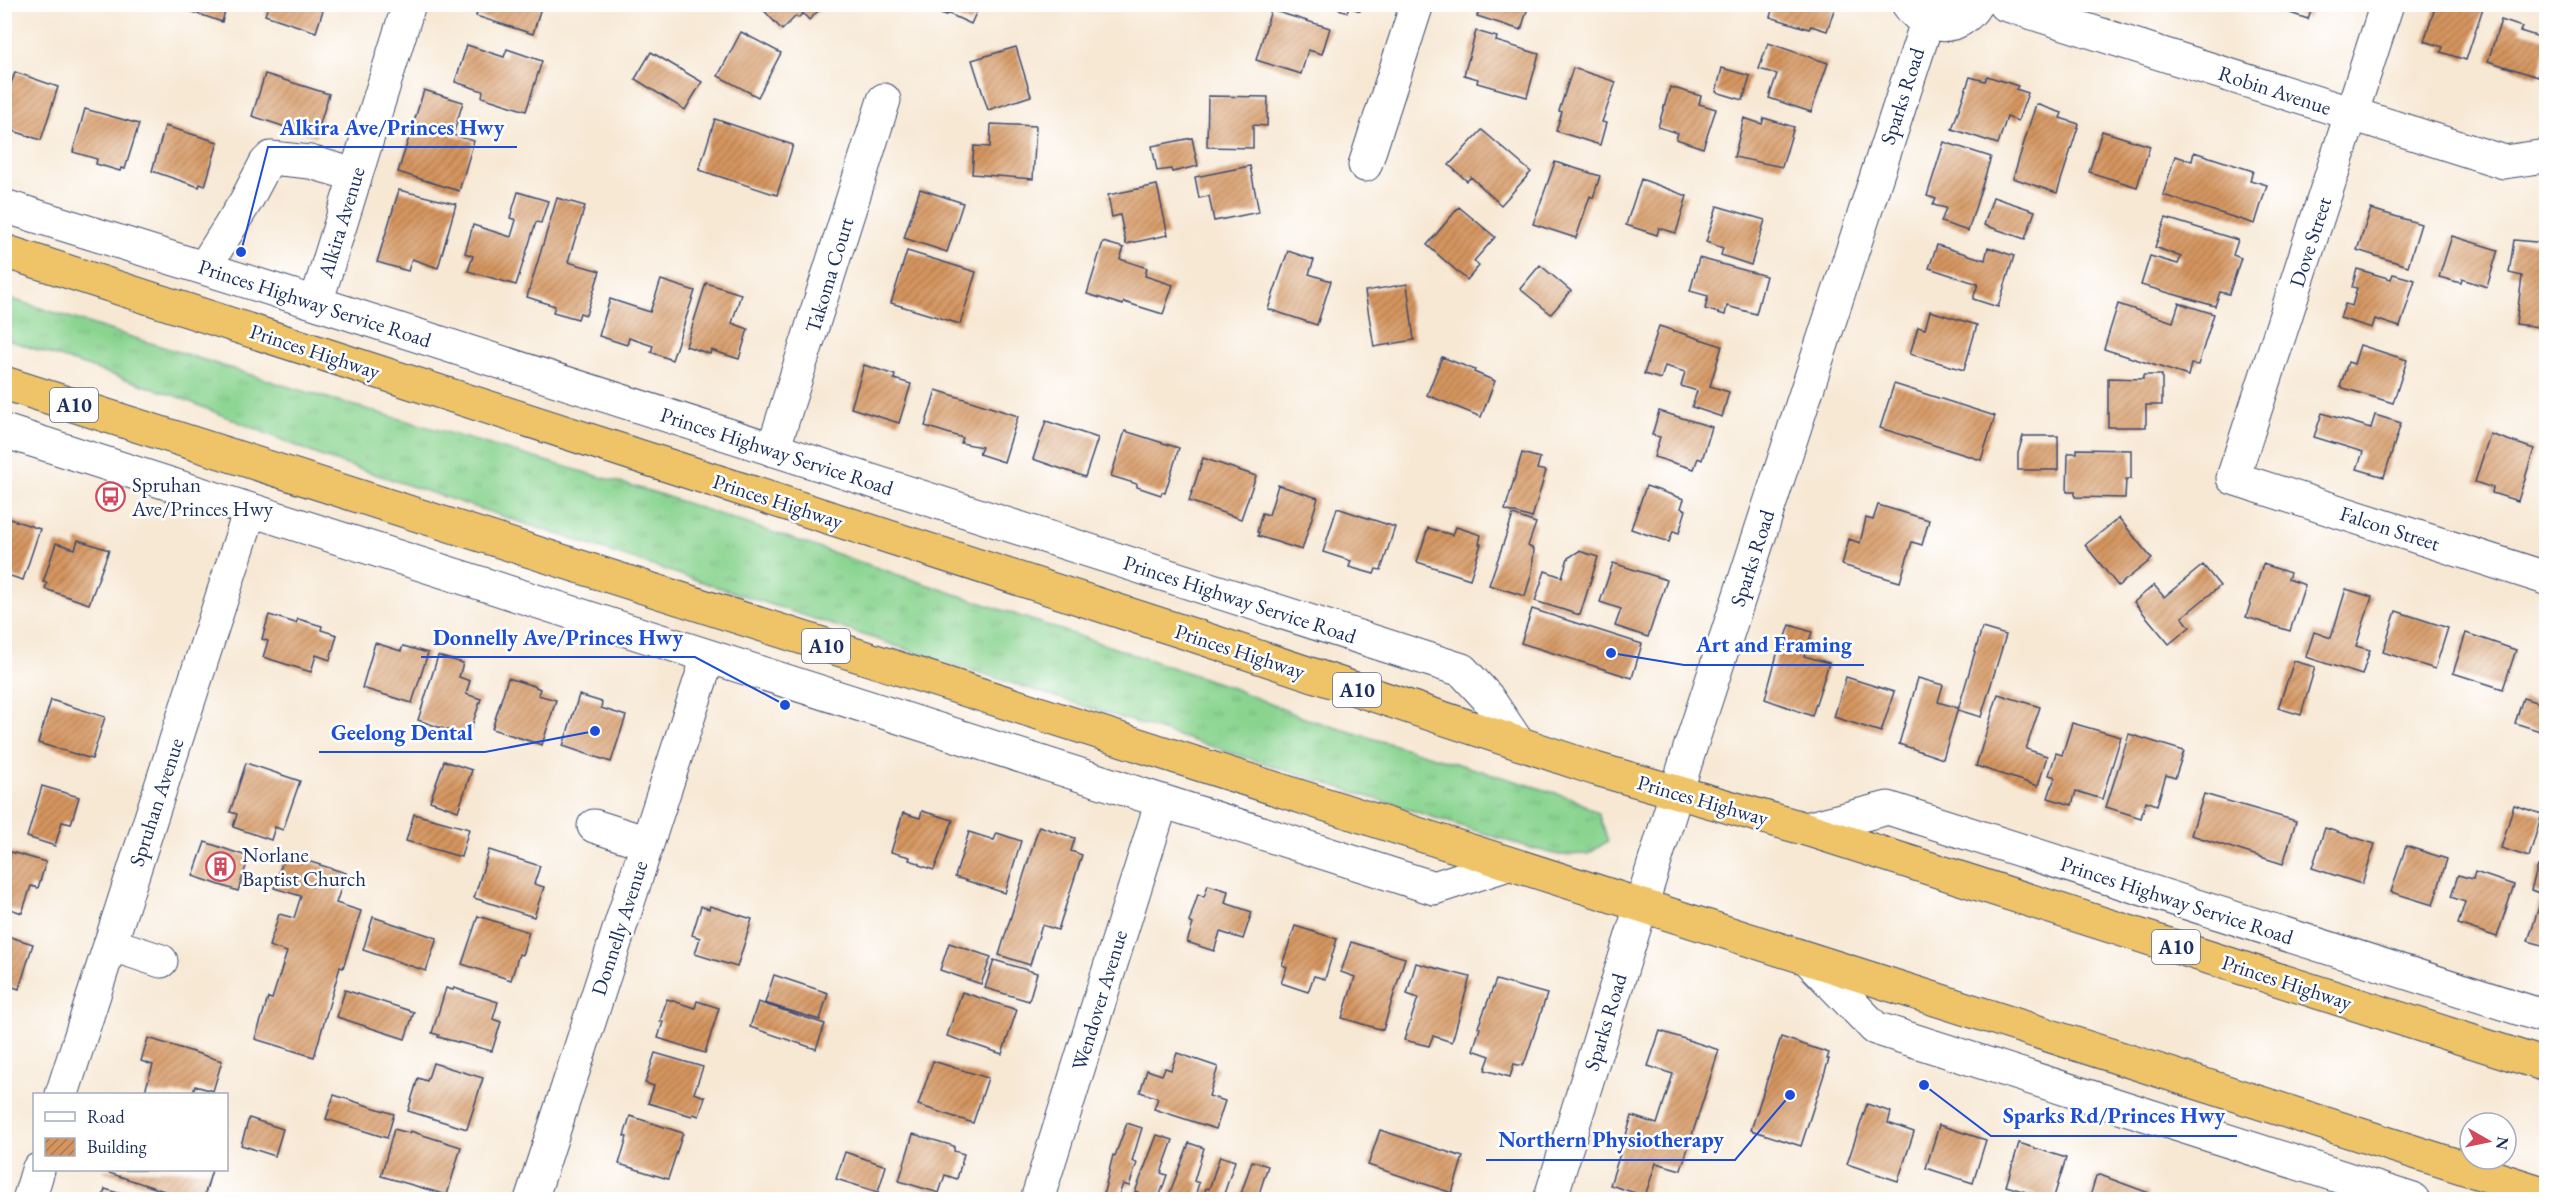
<svg xmlns="http://www.w3.org/2000/svg" width="2551" height="1204" font-family="'EB Garamond',serif">
<style>
.grass{fill:url(#grass-tufts);stroke:#528277;stroke-width:1.5}
.building{fill:url(#building-hatch)}
.lines{fill:none;stroke-linecap:round;stroke-linejoin:round}
.minor-casing{stroke:#3c4b70;stroke-width:35}
.highway-casing{stroke:#3c4b70;stroke-width:35}
.minor{stroke:#fff;stroke-width:33}
.highway{stroke:#efc469;stroke-width:33}
.labels{text-anchor:middle;dominant-baseline:central;stroke-width:5;stroke-linejoin:round;paint-order:stroke}
.shield{fill:#fff;stroke:#5f6d8e;stroke-width:1.5}
.shield-label{font-size:20px;font-weight:bold;fill:#1b2f5e}
.street-label{font-size:21px;fill:#1b2f5e;stroke:#fff}
.poi-label{font-size:21px;fill:#1b2f5e;stroke:#fff;text-anchor:start}
.leader{fill:none;stroke:#1d4ed8;stroke-width:2}
.callout-dot{fill:#1d4ed8;stroke:#fff;stroke-width:2}
.callout-label{font-size:22px;text-anchor:middle;font-weight:bold;fill:#1d4ed8;stroke:#fff;stroke-width:5;stroke-linejoin:round;paint-order:stroke}
</style>
<defs>
<pattern id="grass-tufts" width="24" height="20" patternUnits="userSpaceOnUse" patternTransform="scale(1.5)"><rect width="24" height="20" fill="#8ad490"/><path d="M3 7l-1-3M5 7V3M7 7l1-3M15 17l-1-3M17 17v-4M19 17l1-3" fill="none" stroke="#76b67f"/></pattern>
<pattern id="building-hatch" width="6" height="6" patternUnits="userSpaceOnUse" patternTransform="scale(1.5)"><rect width="6" height="6" fill="#d5955e"/><path d="M-1 1l2-2M0 6l6-6M5 7l2-2" fill="none" stroke="#ac7a51"/></pattern>
</defs>
<rect width="100%" height="100%" fill="#fff"/>
<filter id="ink" filterUnits="userSpaceOnUse"><feTurbulence type="fractalNoise" baseFrequency=".0167" numOctaves="2"/><feDisplacementMap in="SourceGraphic" scale="12" xChannelSelector="R" yChannelSelector="G"/><feConvolveMatrix kernelMatrix="1 2 1 2 8 2 1 2 1" color-interpolation-filters="sRGB"/></filter>
<filter id="wash" filterUnits="userSpaceOnUse"><feTurbulence type="fractalNoise" baseFrequency=".008" numOctaves="4" result="noise"/><feDisplacementMap in="SourceGraphic" scale="24" xChannelSelector="R" yChannelSelector="G"/><feGaussianBlur stdDeviation="1.35" result="paint"/><feColorMatrix in="noise" values="0 0 0 0 0 0 0 0 0 0 0 0 0 0 0 0 0 1.4 0 .05"/><feComposite in="paint" operator="in"/></filter>
<g filter="url(#wash)">
<rect width="100%" height="100%" fill="#f7e8d4"/>
<!-- grass -->
<path class="grass" d="M5,297L286,386L656,493L1230,687L1304,718L1572,798L1598,813L1608,841L1588,854L1559,855L1527,847L936,659L323,457L176,396L5,339Z"/>
<g id="blocks">
<!-- building -->
<path class="building" d="M4,4H14L8,22L4,21Z
M170,4H227L222,22Z
M269,4H325L316,32L265,15Z
M479,4H542L533,34L476,16Z
M758,4H825L809,20L803,13L798,18L796,16L782,30Z
M929,4H980L971,24L947,13L945,16L931,9L932,6Z
M1325,4H1362L1360,11L1349,7L1347,12Z
M1481,4H1529L1521,30L1477,16Z
M1774,4H1836L1827,31L1811,26L1809,29L1770,17Z
M2287,4H2313L2308,19L2284,11Z
M2436,5H2473L2483,8L2466,60L2441,52L2443,47L2424,41Z
M1271,10L1330,28L1322,54L1308,50L1301,74L1256,60Z
M2501,20L2522,27L2520,31L2546,39V49L2538,77L2488,61Z
M1476,31L1497,37L1496,41L1539,54L1527,97L1477,83L1478,79L1464,75Z
M741,32L781,53L758,97L718,76Z
M1768,43L1828,63L1811,112L1769,98L1777,74L1759,69Z
M467,45L504,57L507,49L542,61L526,111L482,97L483,91L455,82Z
M1016,47L1031,96L988,110L972,60Z
M651,52L702,82L685,110L635,79Z
M1573,68L1616,82L1602,122L1606,123L1600,145L1556,131L1562,112L1559,111Z
M1722,68L1750,76L1743,100L1716,92Z
M15,72L58,87L41,140L4,128V98L6,99Z
M265,74L329,94L316,137L252,116Z
M1987,76L2018,86L2016,89L2028,93L2018,121L2007,117L1998,144L1952,129L1970,77L1985,81Z
M1670,87L1701,96L1699,104L1716,109L1703,148L1676,139L1678,133L1658,127Z
M424,90L463,102L453,135L474,141L459,191L398,172Z
M1208,96L1268,97L1267,126L1253,125V148L1207,147Z
M2036,104L2062,113L2060,118L2079,124L2057,193L2013,178Z
M85,109L139,124L125,169L121,168L120,171L96,164L97,159L73,152Z
M1744,118L1762,124L1764,118L1794,127L1782,167L1734,157Z
M715,119L793,145L777,195L699,170Z
M991,124L1036,126L1033,179L972,174L974,146L990,147Z
M165,126L218,142L205,186L200,184L199,187L152,171Z
M1482,130L1531,172L1501,205L1471,177L1467,181L1449,165Z
M2102,131L2150,146L2137,187L2089,172Z
M1192,138L1198,166L1172,172L1171,169L1157,171L1152,146Z
M1944,142L1991,157L1968,231L1941,222L1946,208L1933,205L1936,199L1927,196Z
M2194,152L2253,171L2250,180L2267,185L2255,224L2163,195L2175,156L2192,161Z
M1555,162L1600,176L1593,198L1590,196L1576,238L1533,224Z
M1250,166L1259,212L1214,221L1209,196L1199,198L1195,177Z
M1641,179L1687,196L1676,233L1659,228L1657,235L1626,225Z
M1157,185L1168,235L1126,244L1120,215L1112,217L1108,195Z
M920,189L963,203L947,252L904,238Z
M399,190L456,204L438,268L412,259L408,271L377,262Z
M518,192L548,201L541,223L536,222L516,285L468,271L473,256L465,253L473,225L511,237L516,220L510,218Z
M1993,197L2035,211L2025,239L1984,225Z
M557,198L585,206L568,262L600,271L586,315L580,313L578,319L553,312L555,306L527,297Z
M1717,206L1765,220L1751,265L1721,255L1723,248L1706,242Z
M1459,207L1495,237L1474,261L1479,266L1467,280L1427,245Z
M2371,209L2421,224L2408,266L2357,250Z
M2166,218L2238,240L2233,255L2241,258L2229,294L2220,292L2215,306L2141,285L2150,256L2178,264L2181,257L2155,247Z
M2452,236L2498,250L2487,287L2462,279L2461,283L2439,277Z
M2514,240L2546,243V328L2516,324L2522,276L2509,273Z
M1103,242L1124,248L1120,259L1147,268L1145,276L1173,285L1163,314L1124,302L1123,305L1087,294Z
M1937,245L1985,260L1988,247L2014,256L1998,307L1973,299L1978,284L1929,268Z
M907,251L976,272L960,324L891,303Z
M1288,251L1314,260L1309,274L1331,281L1317,325L1268,309Z
M1699,258L1766,276L1756,314L1727,306L1725,315L1705,309L1708,296L1690,291Z
M1540,265L1571,291L1551,314L1520,289Z
M2357,269L2391,279L2393,274L2415,280L2400,327L2375,319L2372,328L2340,318L2345,304L2352,306L2357,288L2352,287Z
M661,280L695,291L672,360L651,352L653,346L629,338L627,345L599,336L610,299L650,312Z
M706,283L741,294L732,323L748,329L739,359L711,350L710,354L686,346Z
M1407,284L1414,340L1374,347L1365,291Z
M2179,303L2214,314L2198,365L2191,364L2188,376L2104,349L2118,304L2173,322Z
M1930,311L1977,325L1964,370L1910,354L1918,327L1925,329Z
M1659,326L1722,346L1710,386L1729,392L1722,417L1692,407L1697,391L1681,386L1685,372L1665,366L1661,379L1644,374Z
M2360,345L2407,360L2393,403L2340,387L2348,362L2354,364Z
M1442,357L1475,370L1474,372L1495,381L1481,417L1427,395Z
M864,365L895,375L894,379L911,384L899,423L851,408Z
M2143,375H2162V405H2146V427H2108V378L2143,379Z
M1894,384L1995,416L1981,460L1880,428Z
M936,390L1018,416L1004,462L979,454L982,447L961,443L963,438L925,426Z
M1659,411L1712,427L1702,460L1698,458L1694,469L1654,457L1660,437L1652,435Z
M2322,413L2371,428L2375,415L2401,423L2384,477L2357,469L2363,452L2314,437Z
M1046,421L1098,438L1085,477L1033,459Z
M1125,431L1179,448L1165,493L1162,492L1161,495L1137,487V484L1111,476Z
M2490,434L2534,449L2518,501L2492,493L2493,488L2475,482Z
M2023,436H2058V470H2018V453Z
M2077,449L2131,450V479H2126L2125,498L2075,497V492H2067L2068,453H2077Z
M1522,453L1540,458L1537,469L1546,471L1532,518L1505,510Z
M1203,458L1256,476L1241,519L1189,501Z
M1278,485L1318,498L1302,550L1258,536L1259,532H1257L1262,513L1269,515Z
M1646,486L1684,499L1681,508L1686,510L1679,533L1673,531L1669,542L1631,529Z
M1878,505L1929,520L1922,545L1912,542L1900,582L1842,565L1849,539L1860,543L1866,518L1873,520Z
M1337,508L1395,527L1381,570L1376,569L1374,574L1349,567L1351,561L1323,552Z
M1513,515L1536,523L1528,546L1534,549L1532,572L1525,596L1489,585Z
M4,517L40,529L23,580L4,574Z
M2119,518L2152,559L2118,586L2085,545Z
M1456,527L1481,535L1479,544H1481L1470,579L1417,562L1428,528L1453,535Z
M78,540L109,550L89,604L45,589L47,583L43,582L56,543L75,549Z
M1579,551L1598,557L1580,615L1535,601L1545,571L1562,577L1568,558Z
M1613,563L1667,580L1648,637L1615,626L1621,609L1600,602Z
M2263,564L2290,573L2288,579L2305,585L2290,631L2246,617Z
M2203,565L2220,586L2182,617L2190,627L2169,644L2134,602L2154,585L2164,597Z
M2346,589L2372,597L2356,646L2370,650L2362,675L2306,657L2314,632L2331,638Z
M1532,609L1642,644L1632,678L1521,643Z
M2396,611L2448,628L2435,669L2383,652Z
M269,615L296,623L298,619L322,626L321,630L337,635L330,660L316,655L311,672L263,657L268,641L262,639Z
M1790,625L1812,632L1804,656L1829,663L1812,716L1765,699L1779,647L1782,648Z
M1982,628L2006,635L1981,717L1958,710Z
M2466,633L2516,650L2503,689L2453,673Z
M375,643L401,651L403,646L428,653L412,703L362,688Z
M438,656L463,663L459,677L470,681L466,694L481,699L468,737L418,720Z
M2294,661L2315,667L2301,715L2278,708Z
M1846,677L1894,692L1881,732L1834,717Z
M508,678L534,686L540,689L538,695L556,700L542,745L492,729Z
M1918,678L1943,685L1938,702L1958,708L1943,759L1899,744Z
M2546,680V733L2515,723L2523,698L2539,703Z
M1998,694L2040,707L2026,749L2047,756L2038,786L1976,766Z
M579,695L602,702L601,708L626,716L611,762L563,746Z
M51,700L105,717L92,759L38,743Z
M2072,723L2121,737L2102,799L2076,791L2072,805L2048,798L2055,777L2049,775L2056,753L2062,755Z
M2129,734L2184,751L2175,778L2166,775L2157,805L2146,801L2141,818L2106,807Z
M444,761L472,770L458,811L430,801Z
M246,763L300,781L283,830L275,827L271,840L233,827L237,814L230,812Z
M42,786L79,797L71,824L62,822L55,846L27,837Z
M2204,794L2296,821L2283,864L2191,835Z
M2514,805L2542,814L2529,857L2501,848Z
M922,811L953,820L934,870L919,865V863L909,860L910,857L891,852L903,813L920,818Z
M414,814L469,829L461,857L406,841Z
M1039,826L1075,838L1071,851L1082,855L1058,930L1042,925L1030,965L999,955Z
M2325,828L2375,844L2362,884L2312,868Z
M969,832L994,840L997,833L1021,841L1005,893L955,877Z
M205,842L249,857L238,891L193,876Z
M2406,846L2447,859L2433,905L2391,892Z
M489,850L540,866L534,884L544,887L534,917L474,898Z
M11,852L46,862L38,888L31,886L22,913L4,907V870Z
M285,854L346,873L336,903L361,911L343,968L340,967L314,1057L255,1039L268,998L272,999L287,952L269,946L276,924L279,914L294,918L301,896L274,888Z
M2538,866L2546,868V946L2528,941L2543,894L2531,890Z
M2475,872L2514,885L2497,937L2458,924L2465,902L2451,897L2458,875L2473,879Z
M1208,885L1228,891L1225,903L1252,912L1243,939L1220,932L1214,951L1187,942L1193,924L1189,922L1198,894L1204,897Z
M701,906L709,909L710,906L752,919L737,967L695,954L700,938L692,935Z
M478,916L529,932L522,955L519,954L511,980L462,964Z
M373,917L437,938L426,971L363,950Z
M1295,926L1337,939L1325,979L1314,976L1308,992L1281,983L1287,967L1282,965Z
M4,935L33,944L19,989L4,984Z
M1351,942L1405,958L1383,1030L1342,1018L1355,977L1341,972Z
M949,943L991,957L981,984L940,970Z
M994,960L1037,973L1029,1001L985,988Z
M1416,963L1470,977L1452,1042L1433,1036L1429,1046L1404,1040L1418,998L1407,994Z
M774,975L828,993L820,1020L765,1003Z
M1496,980L1547,994L1526,1059L1522,1066L1514,1064L1510,1077L1485,1070L1490,1056L1473,1050L1480,1028L1478,1027Z
M446,988L453,990L454,988L498,1002L493,1019L501,1022L492,1051L438,1037L439,1035L432,1033Z
M345,990L414,1012L405,1039L337,1017Z
M962,992L1017,1010L1002,1054L947,1036Z
M667,999L695,1008L697,1001L719,1008L705,1053L658,1038L663,1022L660,1021Z
M758,1002L825,1024L816,1049L750,1027Z
M1660,1031L1719,1050L1681,1170L1656,1163L1645,1196L1610,1185L1632,1116L1657,1124L1673,1074L1648,1066Z
M1781,1037L1829,1053L1827,1059H1829L1801,1146L1751,1130Z
M148,1038L222,1061L213,1091L195,1086L192,1094H156L145,1091L153,1065L141,1061Z
M655,1053L703,1067L694,1093L705,1097L699,1116L693,1114L692,1116L648,1103L654,1086L645,1083Z
M1177,1053L1218,1067L1209,1096L1225,1101L1216,1129L1154,1109L1158,1098L1140,1092L1147,1070L1162,1075L1165,1068L1171,1070Z
M933,1061L988,1078L973,1123L918,1105Z
M433,1063L483,1078L467,1129L408,1111L418,1078L427,1081Z
M334,1095L394,1114L387,1138L326,1119Z
M1867,1104L1891,1112L1888,1123L1914,1132L1898,1181L1847,1164Z
M630,1116L683,1133L668,1179L619,1164L627,1137L624,1136Z
M249,1118L283,1129L275,1156L241,1145Z
M1127,1123L1142,1128L1132,1161L1137,1163L1129,1186L1123,1184L1117,1200H1102L1113,1155L1115,1156Z
M1939,1125L1986,1140L1973,1183L1926,1168Z
M394,1129L409,1133L410,1131L461,1147L447,1195L381,1176Z
M1380,1130L1463,1157L1452,1193L1368,1165Z
M913,1134L954,1146V1151L964,1154L957,1179L945,1175L939,1193L899,1181Z
M1157,1135L1173,1140L1161,1173L1167,1175L1159,1198L1152,1196L1151,1200H1136L1138,1192H1135Z
M1189,1143L1204,1148L1194,1181L1199,1183L1194,1200H1167Z
M2019,1143L2066,1158L2053,1200L2006,1186Z
M845,1152L886,1166L878,1192L836,1179Z
M1220,1156L1235,1161L1224,1194L1230,1196L1229,1200H1202L1206,1188L1209,1189Z
M1252,1161L1268,1166L1257,1200H1236L1238,1194H1241Z
M103,1170H212L203,1200H192L103,1171Z
M2100,1175L2149,1193L2147,1200H2089L2096,1176Z
M105,1189L138,1199V1200H102Z"/>
</g>
</g>
<g filter="url(#ink)">
<use href="#blocks" fill-opacity="0" stroke="#3c4b70" stroke-width="1.5"/>
<g class="lines">
<defs>
<path id="minor" d="M1908,4C1926,31 1959,32 1976,4
M2004,4L2504,162L2546,156
M2387,4L2233,478L2546,578
M1365,165L1417,4
M4,206L316,303L1462,670L1487,697L1518,743
M204,268L246,201L266,163L271,158L310,162L355,175
M316,303L409,4
M4,431L1434,888L1508,864
M773,450L884,100
M594,826L647,843
M1806,829L1888,808L2546,1017
M110,944L161,961
M1808,959L1875,1028L2413,1200
M62,1094L250,510
M29,1200L38,1170
M531,1200L708,657
M1037,1200L1162,801
M1550,1200L1691,745L1927,22"/>
<path id="highway" d="M4,251L1196,636L1596,769L1806,829L2546,1065
M4,383L2546,1194"/>
</defs>
<!-- minor casing -->
<use href="#minor" class="minor-casing"/>
<!-- highway casing -->
<use href="#highway" class="highway-casing"/>
<!-- minor -->
<use href="#minor" class="minor"/>
<!-- highway -->
<use href="#highway" class="highway"/>
</g>
</g>
<!-- icons -->
<defs>
<symbol id="bus-ring" viewBox="-11 -11 22 22"><circle r="9.5" fill="#fff" stroke="#d1495b" stroke-width="1.5"/><path d="M-5-6H5V4H4V6H2V4H-2V6H-4V4H-5ZM-3.5-4V0h7V-4ZM-3.5 1.2v1.5H-2V1.2ZM2 1.2v1.5H3.5V1.2Z" fill="#d1495b"/></symbol>
<symbol id="building-ring" viewBox="-11 -11 22 22"><circle r="9.5" fill="#fff" stroke="#d1495b" stroke-width="1.5"/><path d="M-4-6H4V6H1V3H-1V6H-4ZM-2.5-4.3h1.7v1.8h-1.7ZM.8-4.3h1.7v1.8H.8ZM-2.5-1h1.7V.8h-1.7ZM.8-1h1.7V.8H.8Z" fill="#d1495b"/></symbol>
</defs>
<g fill-rule="evenodd">
<use href="#bus-ring" x="94" y="480" width="33" height="33"/>
<use href="#building-ring" x="204" y="850" width="33" height="33"/>
</g>
<g class="labels">
<!-- shield labels -->
<g class="shield">
<rect x="50" y="388" width="48" height="34" rx="4.5"/>
<rect x="802" y="629" width="48" height="34" rx="4.5"/>
<rect x="1333" y="673" width="48" height="34" rx="4.5"/>
<rect x="2152" y="930" width="48" height="34" rx="4.5"/>
</g>
<g class="shield-label">
<text x="74" y="405">A10</text>
<text x="826" y="646">A10</text>
<text x="1357" y="690">A10</text>
<text x="2176" y="947">A10</text>
</g>
<!-- street labels -->
<g class="street-label">
<text transform="translate(2275 90) rotate(18)">Robin Avenue</text>
<text transform="translate(1902 96) rotate(-72)">Sparks Road</text>
<text transform="translate(341 222) rotate(-73)">Alkira Avenue</text>
<text transform="translate(2310 242) rotate(-72)">Dove Street</text>
<text transform="translate(829 275) rotate(-73)">Takoma Court</text>
<text transform="translate(315 303) rotate(18)">Princes Highway Service Road</text>
<text transform="translate(315 351) rotate(18)">Princes Highway</text>
<text transform="translate(777 451) rotate(18)">Princes Highway Service Road</text>
<text transform="translate(778 501) rotate(18)">Princes Highway</text>
<text transform="translate(2390 528) rotate(18)">Falcon Street</text>
<text transform="translate(1752 558) rotate(-72)">Sparks Road</text>
<text transform="translate(1240 599) rotate(18)">Princes Highway Service Road</text>
<text transform="translate(1240 651) rotate(18)">Princes Highway</text>
<text transform="translate(1703 800) rotate(16)">Princes Highway</text>
<text transform="translate(156 802) rotate(-72)">Spruhan Avenue</text>
<text transform="translate(2177 900) rotate(18)">Princes Highway Service Road</text>
<text transform="translate(619 928) rotate(-72)">Donnelly Avenue</text>
<text transform="translate(2287 982) rotate(18)">Princes Highway</text>
<text transform="translate(1099 1000) rotate(-73)">Wendover Avenue</text>
<text transform="translate(1605 1022) rotate(-73)">Sparks Road</text>
</g>
<!-- poi labels -->
<g class="poi-label">
<text x="132" y="484">Spruhan<tspan x="132" dy="24">Ave/Princes Hwy</tspan></text>
<text x="242" y="854">Norlane<tspan x="242" dy="24">Baptist Church</tspan></text>
</g>
</g>
<!-- callouts -->
<path class="leader" d="M241 252L268 147H517M785 705L695 657H421M1611 653L1684 665H1864M595 731L485 752H319M1924 1085L1991 1136H2237M1790 1095L1735 1160H1486"/>
<g class="callout-dot">
<circle cx="241" cy="252" r="6"/>
<circle cx="785" cy="705" r="6"/>
<circle cx="1611" cy="653" r="6"/>
<circle cx="595" cy="731" r="6"/>
<circle cx="1924" cy="1085" r="6"/>
<circle cx="1790" cy="1095" r="6"/>
</g>
<g class="callout-label">
<text x="392" y="135">Alkira Ave/Princes Hwy</text>
<text x="558" y="645">Donnelly Ave/Princes Hwy</text>
<text x="1774" y="652">Art and Framing</text>
<text x="402" y="740">Geelong Dental</text>
<text x="2114" y="1123">Sparks Rd/Princes Hwy</text>
<text x="1611" y="1147">Northern Physiotherapy</text>
</g>
<!-- margin -->
<rect width="2551" height="1204" fill="none" stroke="#fff" stroke-width="24"/>
<!-- legend -->
<rect x="33" y="1093" width="195" height="78" fill="#ffffff" stroke="#a4acbf" stroke-width="1.5"/>
<rect x="45" y="1112" width="30" height="9" fill="#ffffff" stroke="#a4acbf" stroke-width="1.5"/>
<text x="87" y="1123" font-size="18" fill="#1b2f5e">Road</text>
<rect x="45" y="1138" width="30" height="18" fill="url(#building-hatch)" stroke="#a4acbf" stroke-width="1.5"/>
<text x="87" y="1153" font-size="18" fill="#1b2f5e">Building</text>
<!-- north arrow -->
<g transform="translate(2488 1141) rotate(99)"><circle r="28" fill="#ffffff" stroke="#a4acbf" stroke-width="1.5"/>
<path d="M0-4.5L10 22L0 15L-10 22Z" fill="#d1495b"/>
<text y="-9" font-size="16" font-weight="bold" text-anchor="middle" fill="#1b2f5e">N</text>
</g>
</svg>
